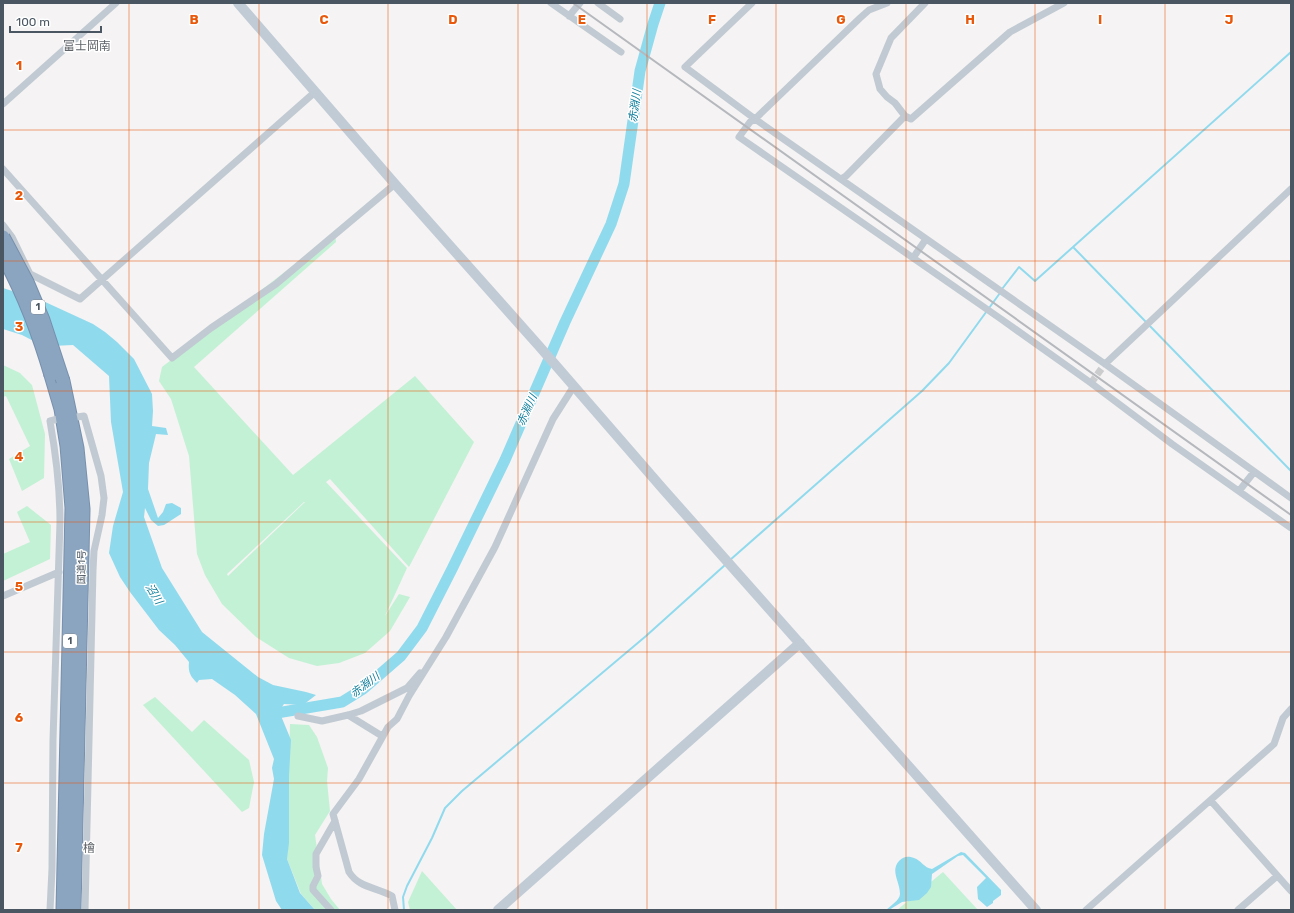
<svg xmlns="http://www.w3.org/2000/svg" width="1294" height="913" font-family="Rubik,'Noto Sans JP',sans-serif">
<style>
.green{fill:#c3f1d5;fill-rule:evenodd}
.water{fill:#90daee}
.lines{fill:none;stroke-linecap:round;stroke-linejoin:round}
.stream{stroke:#90daee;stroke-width:2}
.river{stroke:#90daee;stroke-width:11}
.street-tunnel{stroke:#caccce;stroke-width:7;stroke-dasharray:7 3.5;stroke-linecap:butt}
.highway-casing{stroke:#7690ad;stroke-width:15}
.street{stroke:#c1cad2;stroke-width:7}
.secondary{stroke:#c1cbd6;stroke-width:10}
.highway{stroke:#8ba5c1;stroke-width:13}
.rail{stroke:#b5b8bd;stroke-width:2}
.highway-bridge-casing{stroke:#7690ad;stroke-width:15;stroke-linecap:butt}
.highway-bridge{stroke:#8ba5c1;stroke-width:13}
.grid{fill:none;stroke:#e8590c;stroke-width:1;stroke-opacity:0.55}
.labels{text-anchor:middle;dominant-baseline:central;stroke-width:3;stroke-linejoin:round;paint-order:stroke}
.shield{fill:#fff;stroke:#808990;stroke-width:1}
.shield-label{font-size:9px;font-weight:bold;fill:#4a5661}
.street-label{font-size:10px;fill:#4a5661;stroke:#fff}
.water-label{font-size:11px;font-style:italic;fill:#0c7c9b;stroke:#fff}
.quarter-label{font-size:12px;fill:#5f6368;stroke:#fff}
.grid-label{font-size:13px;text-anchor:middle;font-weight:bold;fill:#e8590c;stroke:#fff;stroke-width:3;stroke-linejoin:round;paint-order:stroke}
</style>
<rect width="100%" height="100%" fill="#f5f3f3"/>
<!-- green -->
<path class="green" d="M335,233L336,242L194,367L293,475L415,376L474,442L409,567L330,479L326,482L407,568L385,616L399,594L410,597L390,631L365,653L339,663L317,666L289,658L256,637L222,604L205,575L197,554L189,456L171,399L159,381L162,367ZM304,502H305L228,576L227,574Z
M3,365L20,373L32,385L45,434L44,478L22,491L9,459L30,446L6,396L3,397Z
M27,506L51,525L50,559L3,581V554L30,542L17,512Z
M155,697L192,732L204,720L249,760L254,782L249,808L242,812L143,705Z
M290,724L309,725L317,737L328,768L327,781L330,811L315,835L322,884L331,899L340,910H315L301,894L287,859Z
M422,871L457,910H410L408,902Z
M943,872L978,910H897Z"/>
<!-- water -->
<path class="water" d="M3,288L43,301L93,324L105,332L117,342L134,359L152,394L153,411L152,426L166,428L168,435L156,434L149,463L148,489L158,518L163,512L166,504L172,503L181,508V514L164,525L158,526L151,520L145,508L144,517L162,568L202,632L258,677L273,685L306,692L316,695L303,705L284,704L279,711L291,740L289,776V843L287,859L300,893L315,910H282L276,901L262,855L264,834L274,779L272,768L274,759L256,714L235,695L212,679L199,680L197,683C190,676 188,672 189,662L175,645L159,630L130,592L120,577L109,553L113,526L123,492L111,422L109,376L73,345L52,346L49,349L22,335L3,329Z
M961,852L965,853L1001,890V895L993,901V903L987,907L978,899L977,887L986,878L963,855L958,856L932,874L931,887L927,893L919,900L902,902L889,910H886C890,906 900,900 900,894C900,882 890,871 899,861C904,856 908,856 914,858C921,860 924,868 932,869Z"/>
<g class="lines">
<!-- stream -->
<path class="stream" d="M1074,248L1291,471
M1002,289L1019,267L1035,281L1291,52
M730,560L922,391L949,363L1000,293
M404,910L403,897L407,886L432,838L445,808L462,791L646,636L725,565"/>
<!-- river -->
<path class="river" d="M265,715L342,702L363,689L401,656L422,628L452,569L505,460L565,322L611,224L624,184L640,71L653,24L660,3"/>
<!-- street-tunnel -->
<path class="street-tunnel" d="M1091,383L1105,364"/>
<defs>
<path id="highway" d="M51,375L61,409L67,446L72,508L63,910
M63,381L77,448L83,509L74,910"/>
</defs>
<!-- highway casing -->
<use href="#highway" class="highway-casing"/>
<!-- street -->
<path class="street" d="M551,3L621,52
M598,3L620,19
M752,3L685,67L755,119L1105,364L1291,498
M887,3L869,10L860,18L755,119L750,122L739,137L1001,319L1091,383L1172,444L1291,528
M925,3L891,38L876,74L880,89L887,97L895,103L905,116L911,119L1010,32L1064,3
M569,16L580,3
M3,104L116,3
M3,169L172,358L211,328L276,284L395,184
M841,179L846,176L905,116
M3,225L12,237L30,274
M913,258L926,239
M22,270L80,299L315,92
M1105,364L1291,189
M77,417L84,416L101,476L104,498L102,515L94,551L93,570L85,910
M1239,491L1254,472
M3,596L59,572
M348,715L382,736
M298,716L322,721L348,715L361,711L407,688L420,673
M1211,801L1291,891
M50,910L52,869L53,740L60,522C60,488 56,455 50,421L58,419
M331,910L313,890V886L318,876L316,867V854L335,821
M395,910L392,896C376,887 359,888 349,872L333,814L359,779L388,727L397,719L409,696L446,637L495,547L553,419L574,386
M1086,910L1274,744L1283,718L1291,709
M1238,910L1277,876"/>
<!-- secondary -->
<path class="secondary" d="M238,3L395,184L539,346L663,489L1036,910
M498,910L800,643"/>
<!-- highway -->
<use href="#highway" class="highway"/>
<!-- rail -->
<path class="rail" d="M573,3L1291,515"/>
<defs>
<path id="highway-bridge" d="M3,237L27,282L43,320L63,381
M3,256C24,294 39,334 51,375"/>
</defs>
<!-- highway-bridge casing -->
<use href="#highway-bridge" class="highway-bridge-casing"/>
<!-- highway-bridge -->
<use href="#highway-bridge" class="highway-bridge"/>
</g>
<!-- grid -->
<path class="grid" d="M129,3V910M259,3V910M388,3V910M518,3V910M647,3V910M776,3V910M906,3V910M1035,3V910M1165,3V910M3,130H1291M3,261H1291M3,391H1291M3,522H1291M3,652H1291M3,783H1291"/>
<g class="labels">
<!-- shield labels -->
<g class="shield">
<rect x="31" y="300" width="14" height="14" rx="3"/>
<rect x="63" y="634" width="14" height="14" rx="3"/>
</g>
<g class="shield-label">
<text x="38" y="307">1</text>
<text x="70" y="641">1</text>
</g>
<!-- street labels -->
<g class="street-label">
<text transform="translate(82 567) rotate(-89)">国道1号</text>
</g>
<!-- water labels -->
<g class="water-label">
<text transform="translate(635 106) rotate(-82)">赤淵川</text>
<text transform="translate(527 410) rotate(-66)">赤淵川</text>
<text transform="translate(154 594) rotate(58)">沼川</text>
<text transform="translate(365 685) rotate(-37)">赤淵川</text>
</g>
<!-- quarter labels -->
<g class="quarter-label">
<text x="87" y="46">富士岡南</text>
<text x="89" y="848">檜</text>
</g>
</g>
<g class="grid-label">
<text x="194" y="24">B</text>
<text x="324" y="24">C</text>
<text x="453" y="24">D</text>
<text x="582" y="24">E</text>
<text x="712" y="24">F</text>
<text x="841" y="24">G</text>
<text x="970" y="24">H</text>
<text x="1100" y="24">I</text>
<text x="1229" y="24">J</text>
<text x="19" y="70">1</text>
<text x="19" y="200">2</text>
<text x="19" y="331">3</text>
<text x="19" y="461">4</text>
<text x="19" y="591">5</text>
<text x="19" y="722">6</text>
<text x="19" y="852">7</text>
</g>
<!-- border -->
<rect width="1294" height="913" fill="none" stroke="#4a5661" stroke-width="8"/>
<!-- scale -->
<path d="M10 26v6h91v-6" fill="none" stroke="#4a5661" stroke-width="2"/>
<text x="16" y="26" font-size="12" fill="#4a5661" stroke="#ffffff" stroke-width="3" paint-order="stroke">100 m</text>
</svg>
